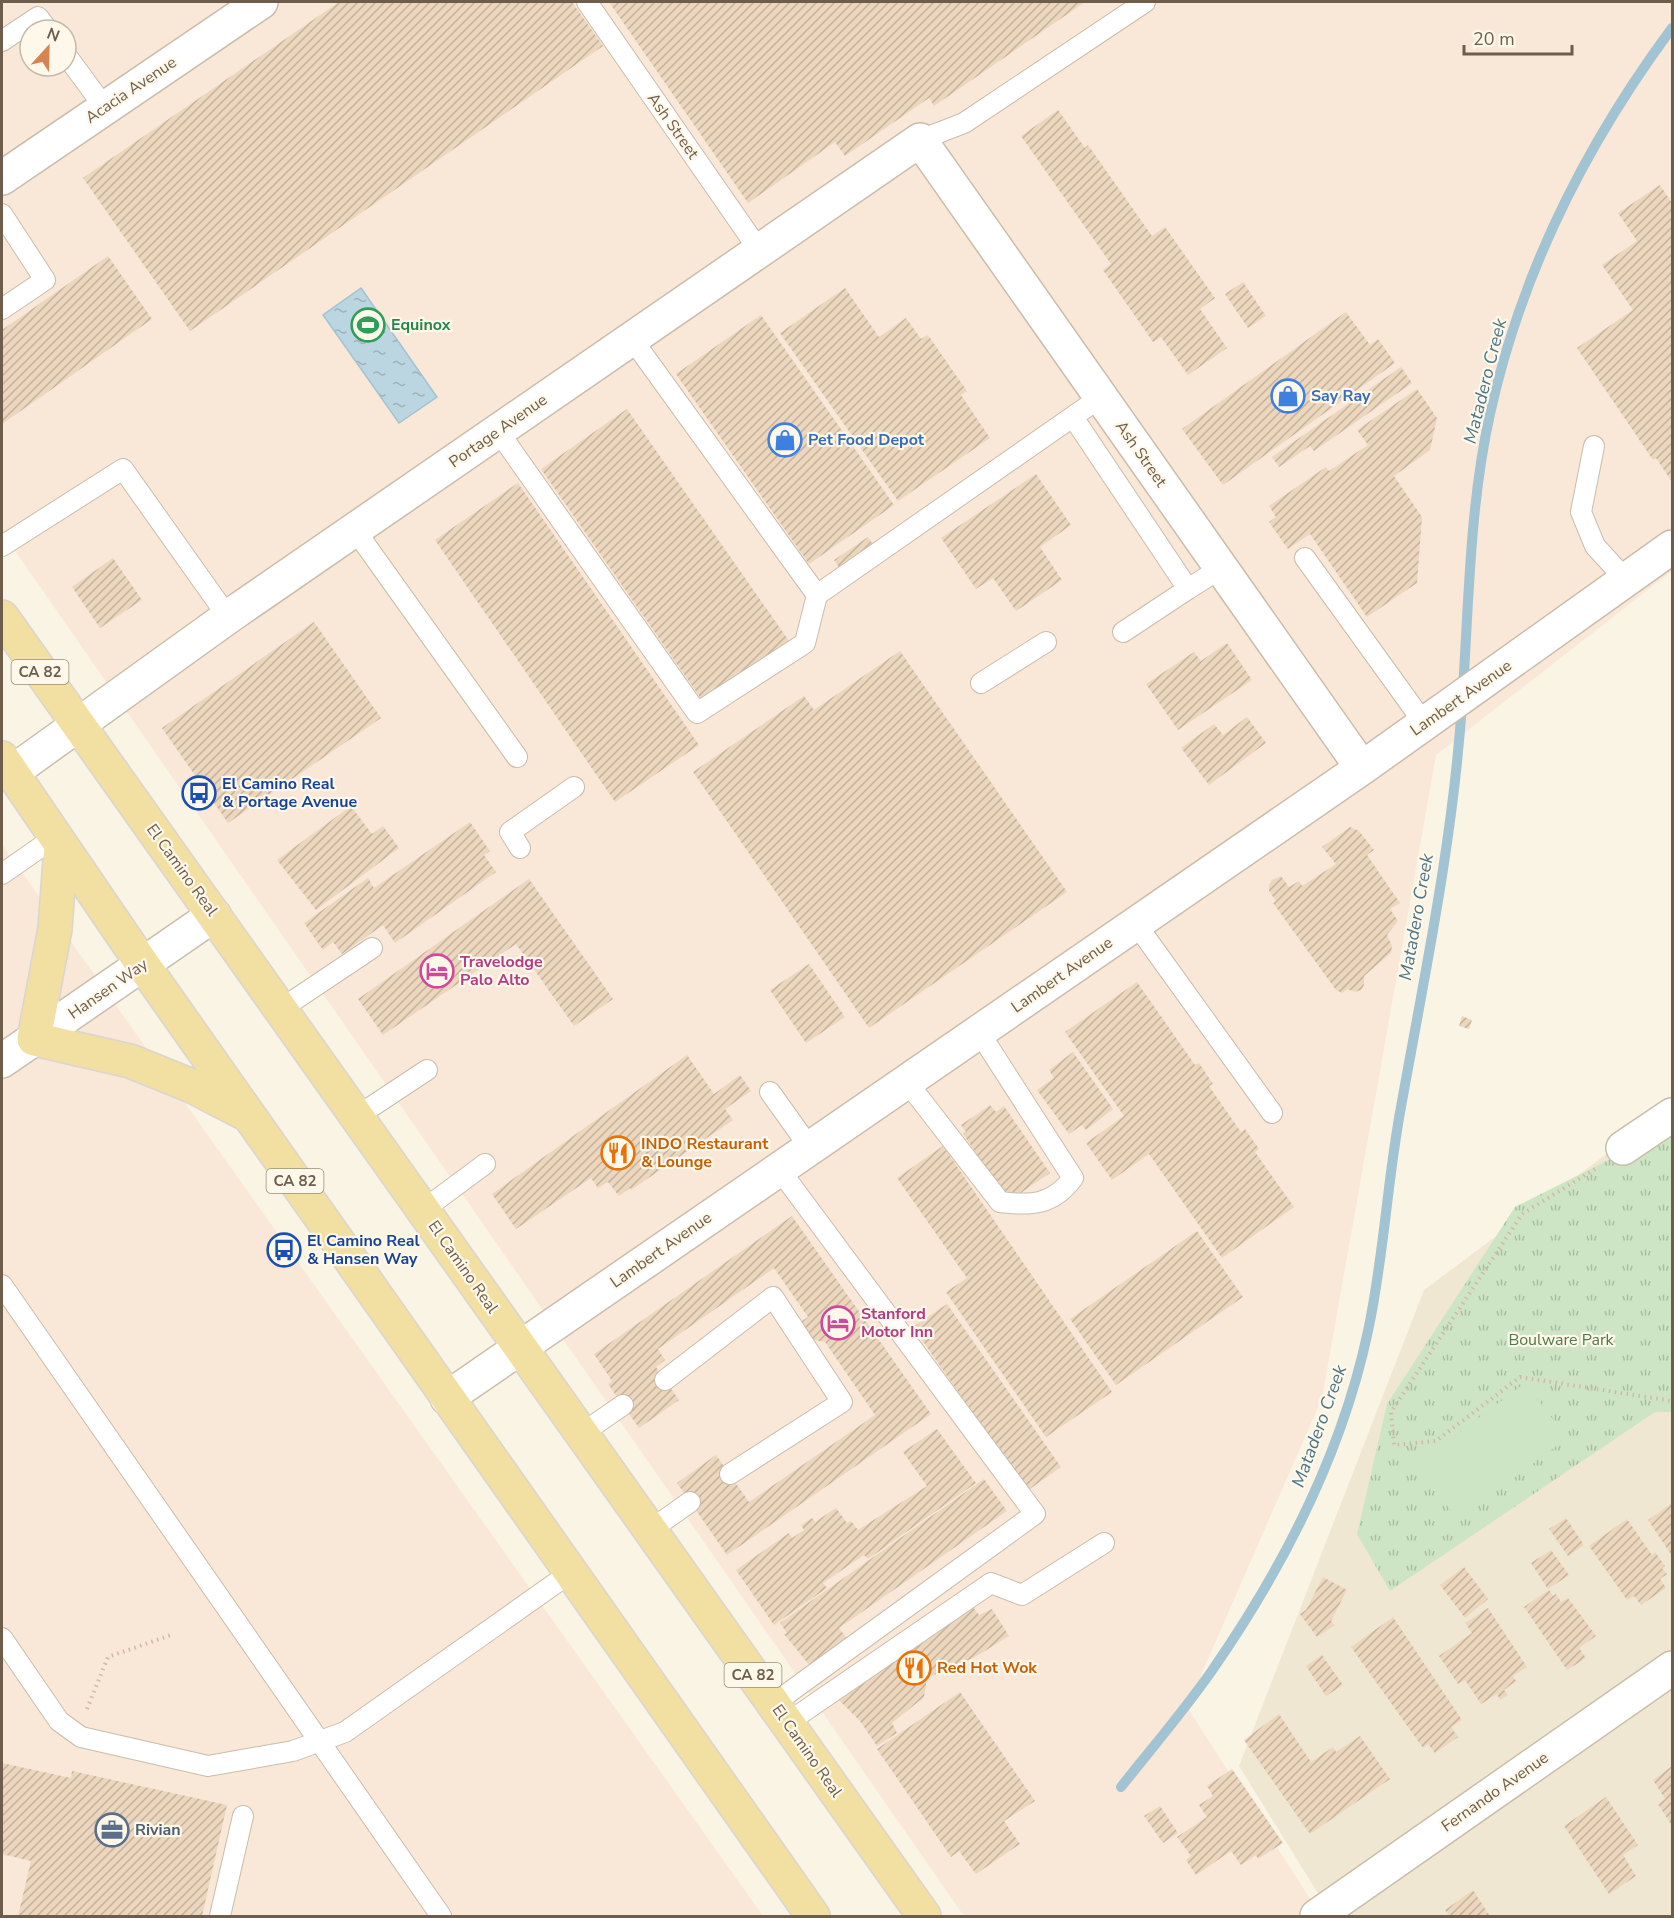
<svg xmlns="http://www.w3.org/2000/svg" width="1674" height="1918" font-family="'Nunito Sans',sans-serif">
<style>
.residential{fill:#f0e7d3}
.commercial{fill:#f9e7d8;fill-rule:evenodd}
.park{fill:url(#park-tufts)}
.garden{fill:#cde5c4}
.water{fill:url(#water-ripples);stroke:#a2c3d1;stroke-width:1.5}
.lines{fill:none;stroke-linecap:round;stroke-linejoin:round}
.stream{stroke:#a2c3d1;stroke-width:10}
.building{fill:url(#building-hatch)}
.service-casing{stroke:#c9bdab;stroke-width:22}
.minor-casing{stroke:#c9bdab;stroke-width:36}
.tertiary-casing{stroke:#c9bdab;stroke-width:36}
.primary-casing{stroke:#dad5d0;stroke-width:36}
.path{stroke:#d0baa2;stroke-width:4;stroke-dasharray:1.5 4.5;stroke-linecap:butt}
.service{stroke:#fff;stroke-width:20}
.minor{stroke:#fff;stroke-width:33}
.tertiary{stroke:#fff;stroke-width:33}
.primary{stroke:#f2dfa2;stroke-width:33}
.labels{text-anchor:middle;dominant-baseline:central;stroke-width:4.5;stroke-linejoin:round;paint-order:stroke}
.shield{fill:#fdf8e9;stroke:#9a8c7b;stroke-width:1.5}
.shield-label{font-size:15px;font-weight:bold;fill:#6f5d4c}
.street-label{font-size:16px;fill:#6f5d4c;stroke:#fdf8e9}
.leisure-label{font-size:16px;font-weight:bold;fill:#27864d;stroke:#fdf8e9;text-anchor:start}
.shop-label{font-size:16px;font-weight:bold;fill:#366cbe;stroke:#fdf8e9;text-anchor:start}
.transit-label{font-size:16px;font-weight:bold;fill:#164399;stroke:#fdf8e9;text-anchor:start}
.hotel-label{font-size:16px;font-weight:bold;fill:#b23c85;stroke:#fdf8e9;text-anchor:start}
.food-label{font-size:16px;font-weight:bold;fill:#c56008;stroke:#fdf8e9;text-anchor:start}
.park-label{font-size:16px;fill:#517a49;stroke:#fdf8e9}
.service-label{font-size:16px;font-weight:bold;fill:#4e5e75;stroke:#fdf8e9;text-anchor:start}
.water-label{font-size:18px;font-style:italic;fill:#4c7587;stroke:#fdf8e9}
</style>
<defs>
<pattern id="park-tufts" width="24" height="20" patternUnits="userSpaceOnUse" patternTransform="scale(1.5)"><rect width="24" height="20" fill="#cde5c4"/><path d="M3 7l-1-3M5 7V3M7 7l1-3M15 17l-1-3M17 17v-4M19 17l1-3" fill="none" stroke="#abbda1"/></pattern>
<pattern id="water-ripples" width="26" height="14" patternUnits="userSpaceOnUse" patternTransform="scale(1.5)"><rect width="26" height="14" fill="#bbd6e1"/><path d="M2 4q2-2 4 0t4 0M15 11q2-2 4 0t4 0" fill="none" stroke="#9cb1b9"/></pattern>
<pattern id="building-hatch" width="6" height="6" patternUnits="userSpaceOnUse" patternTransform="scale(1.5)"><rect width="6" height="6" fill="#ecd7be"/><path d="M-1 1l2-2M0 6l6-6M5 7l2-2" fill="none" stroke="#c3b29d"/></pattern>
</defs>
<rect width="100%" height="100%" fill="#faf4e4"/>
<!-- residential -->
<path class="residential" d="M1672,1105V1916H1332L1239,1766L1424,1290Z"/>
<!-- commercial -->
<path class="commercial" d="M2,2H1672V571L1436,755L1322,1398L1187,1707L1321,1916H964L2,532ZM30,30H66V66H30Z
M2,844L214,1144L763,1916H2Z"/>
<!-- park -->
<path class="park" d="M1672,1128V1412H1655L1390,1591L1357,1534L1387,1404L1515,1207Z"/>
<!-- garden -->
<path class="garden" d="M1525,1383L1567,1438L1458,1520L1416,1465Z"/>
<!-- water -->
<path class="water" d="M361,288L437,397L399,423L323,315Z"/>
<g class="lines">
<!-- stream -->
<path class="stream" d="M1463,689C1469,597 1470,504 1490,414C1521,273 1586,144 1672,28
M1121,1787C1151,1749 1183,1712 1211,1672C1282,1570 1342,1454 1368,1331C1384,1257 1387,1181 1401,1107C1425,973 1453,840 1462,704"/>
</g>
<!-- building -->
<path class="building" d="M339,2H572L603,46L190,331L83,178Z
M609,2H1085L934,106L929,98L845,156L835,142L748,203Z
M1058,110L1085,148L1088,145L1152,236L1165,227L1215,298L1200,309L1227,348L1188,375L1161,337L1153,342L1103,270L1111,264L1021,136Z
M1660,185L1672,203V482L1656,458L1653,460L1577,348L1633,310L1602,265L1637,241L1618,213Z
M108,256L152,319L2,424V330Z
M1243,282L1266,316L1248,328L1225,294Z
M845,288L879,337L906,318L921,339L928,335L967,391L961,395L990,438L898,501L780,333Z
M1346,312L1370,345L1378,339L1395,363L1223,485L1182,429Z
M761,315L894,505L809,564L676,374Z
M1401,367L1412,383L1314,451L1310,446L1279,467L1272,457Z
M1417,389L1437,418L1430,450L1394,476L1422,517L1417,583L1367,617L1310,534L1288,549L1269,522L1276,517L1269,506L1326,467L1329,471L1368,445L1357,430Z
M627,409L789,641L702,700L541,469Z
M1036,474L1071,525L1040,547L1062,580L1016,611L993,578L976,589L941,538Z
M518,483L699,745L615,802L435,540Z
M868,537L876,549L842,572L834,560Z
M113,558L142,600L100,628L72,587Z
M314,622L381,718L228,823L162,728Z
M1227,643L1252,680L1178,730L1146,684L1194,652L1201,661Z
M900,651L1067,892L869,1028L693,772L804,696L814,710Z
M1247,717L1266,743L1209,785L1181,748L1214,724L1223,735Z
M351,806L372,834L383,826L399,848L316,910L277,860Z
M470,822L490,851L484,855L496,872L395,943L383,925L342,954L333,942L323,950L304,923L368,878L374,888Z
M1350,827L1359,831L1374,850L1367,855L1400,903L1390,909L1398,921L1387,935L1392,946L1391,953L1364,976V985L1361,990L1355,992L1347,989L1342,993L1336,990L1273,903L1276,901L1269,891V885L1272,880L1281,876L1289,887L1299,881L1302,886L1336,864L1322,847Z
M529,879L613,999L574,1026L516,944L383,1035L358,999Z
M809,964L845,1017L806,1043L770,990Z
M1137,982L1195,1065L1199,1063L1213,1084L1209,1086L1241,1132L1245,1129L1259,1149L1255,1152L1294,1207L1222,1258L1149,1154L1112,1180L1086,1143L1124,1116L1065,1032Z
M1462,1016L1472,1020L1469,1029L1459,1026Z
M1073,1052L1113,1109L1086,1130L1082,1125L1069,1134L1037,1090L1054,1078L1049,1070Z
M687,1055L714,1094L740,1075L751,1091L725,1109L733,1120L631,1190L630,1188L619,1196L608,1182L598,1188L591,1178L516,1229L492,1194Z
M990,1105L996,1112L1004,1106L1050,1173L1009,1201L963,1134L966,1132L961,1125Z
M943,1146L1112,1392L1046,1437L946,1292L967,1278L897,1178Z
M792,1216L931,1414L727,1555L677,1483L716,1455L749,1502L875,1415L825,1342L803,1338L794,1326L808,1317L774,1268L658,1349L665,1360L656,1367L679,1400L639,1428L608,1384L612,1381L594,1354Z
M1197,1231L1243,1297L1116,1385L1070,1319Z
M947,1304L1061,1467L1027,1491L913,1327Z
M937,1429L976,1483L868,1559L864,1555L823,1583L827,1588L774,1625L736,1570L789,1533L792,1538L804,1530L801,1525L812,1518L815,1522L836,1508L847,1523L851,1521L858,1530L927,1486L903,1452Z
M984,1479L1007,1511L839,1628L848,1640L810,1666L784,1634L787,1633L780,1623Z
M1672,1503V1556L1648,1520Z
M1566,1518L1584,1545L1568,1556L1549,1529Z
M1627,1519L1652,1555L1655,1552L1665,1566L1662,1568L1667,1574L1660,1579L1666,1588L1641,1605L1634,1596L1627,1600L1589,1546Z
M1551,1550L1569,1575L1548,1589L1531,1563Z
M1464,1567L1488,1599L1465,1618L1440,1585Z
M1323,1577L1347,1590L1331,1621L1335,1625L1317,1637L1300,1614L1306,1610Z
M1549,1590L1553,1596L1556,1594L1561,1602L1568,1598L1596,1636L1579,1648L1586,1658L1567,1670L1524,1607Z
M970,1603L979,1615L992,1609L1009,1636L975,1657L927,1678L924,1697L892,1723L897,1733L877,1746L860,1721L836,1697Z
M1488,1608L1527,1667L1513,1676L1516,1681L1504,1690L1508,1695L1500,1700L1497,1694L1481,1704L1465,1680L1458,1684L1439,1656L1472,1633L1465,1623Z
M1393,1617L1462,1720L1451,1727L1458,1737L1435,1753L1428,1744L1423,1748L1351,1647Z
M1322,1655L1343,1685L1326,1696L1306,1666Z
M960,1692L1035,1801L1004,1821L1020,1844L976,1874L959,1851L951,1857L877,1749Z
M1279,1714L1311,1762L1333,1747L1336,1752L1360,1736L1390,1779L1310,1834L1244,1740Z
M2,1763L71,1778L72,1771L227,1805L202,1916H18L31,1861L2,1854Z
M1672,1766V1826L1658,1804L1665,1799L1653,1780Z
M1232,1769L1283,1843L1258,1859L1256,1855L1241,1865L1231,1851L1196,1875L1186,1860L1191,1856L1177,1837L1207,1817L1199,1805L1213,1796L1207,1786Z
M1606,1797L1638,1845L1623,1855L1636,1876L1609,1894L1564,1826Z
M1160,1806L1178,1833L1163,1843L1144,1816Z
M1473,1890L1490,1916H1446L1449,1915L1445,1910Z"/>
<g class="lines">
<defs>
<path id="service" d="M587,2L759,250
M2,41L38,17L48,30
M66,55L105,108
M920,140L964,123L1145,2
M2,214L45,280L2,309
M632,339L817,595L1101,397
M1073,417L1188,589L1221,568
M498,431L697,713L805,643L817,595
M1594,446L1581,512L1595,546L1626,580
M355,530L517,757
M2,546L123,469L228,617
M1305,558L1424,723
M1123,632L1188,589
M981,683L1046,642
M520,848L510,832L574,787
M2,874L55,837
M1136,924L1272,1113
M281,1009L372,948
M907,1082L1000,1202C1031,1206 1053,1205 1073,1178L979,1032
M770,1092L810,1148
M356,1117L427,1070
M423,1210L485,1164
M2,1285L441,1916
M665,1380L773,1297L842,1402L730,1474
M581,1434L623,1405
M649,1531L690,1502
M2,1638L59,1721L81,1737L208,1766L293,1751L345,1732L570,1573
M773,1704L1035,1514L779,1169
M787,1723L991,1583L1022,1595L1104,1543
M220,1916L243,1816"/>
<path id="minor" d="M2,178L261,2
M11,773L228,617L920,140L1362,768
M1623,1148L1672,1115
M447,1398L1362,768L1672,547
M1317,1916L1672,1668"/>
<path id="tertiary" d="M2,1061L214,915"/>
<path id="primary" d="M2,617L924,1916
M2,758L143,965L813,1916
M61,846L55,929L34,1039L130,1061L192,1086L244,1113"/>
</defs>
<!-- service casing -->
<use href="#service" class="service-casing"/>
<!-- minor casing -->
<use href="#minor" class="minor-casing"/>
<!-- tertiary casing -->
<use href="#tertiary" class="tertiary-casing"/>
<!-- primary casing -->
<use href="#primary" class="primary-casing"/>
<!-- path -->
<path class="path" d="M1595,1169L1522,1214L1391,1412L1394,1445L1436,1441L1520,1377L1672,1401
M87,1709L108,1657L171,1635"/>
<!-- service -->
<use href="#service" class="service"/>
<!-- minor -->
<use href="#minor" class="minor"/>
<!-- tertiary -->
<use href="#tertiary" class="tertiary"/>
<!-- primary -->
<use href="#primary" class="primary"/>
</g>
<!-- icons -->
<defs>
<symbol id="stadium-ring" viewBox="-11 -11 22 22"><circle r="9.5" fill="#fdf8e9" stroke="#2e9e5b" stroke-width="1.5"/><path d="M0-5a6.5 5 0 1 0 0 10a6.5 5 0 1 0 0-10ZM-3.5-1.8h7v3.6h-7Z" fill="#2e9e5b"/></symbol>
<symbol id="shop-ring" viewBox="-11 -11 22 22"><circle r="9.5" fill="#fdf8e9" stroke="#3f7fe0" stroke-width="1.5"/><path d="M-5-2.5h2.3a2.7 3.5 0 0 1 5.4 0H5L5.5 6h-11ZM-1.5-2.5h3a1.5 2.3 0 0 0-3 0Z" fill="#3f7fe0"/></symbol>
<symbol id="bus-ring" viewBox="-11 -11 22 22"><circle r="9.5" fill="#fdf8e9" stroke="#1a4fb4" stroke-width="1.5"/><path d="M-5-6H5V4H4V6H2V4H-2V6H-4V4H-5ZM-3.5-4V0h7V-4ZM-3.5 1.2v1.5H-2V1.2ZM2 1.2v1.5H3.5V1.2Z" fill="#1a4fb4"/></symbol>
<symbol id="hotel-ring" viewBox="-11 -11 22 22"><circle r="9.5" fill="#fdf8e9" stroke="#d1479c" stroke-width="1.5"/><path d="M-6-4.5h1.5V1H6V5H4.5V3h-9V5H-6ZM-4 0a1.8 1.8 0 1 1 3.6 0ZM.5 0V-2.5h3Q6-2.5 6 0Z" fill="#d1479c"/></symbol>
<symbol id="restaurant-ring" viewBox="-11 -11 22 22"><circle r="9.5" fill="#fdf8e9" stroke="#e8710a" stroke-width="1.5"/><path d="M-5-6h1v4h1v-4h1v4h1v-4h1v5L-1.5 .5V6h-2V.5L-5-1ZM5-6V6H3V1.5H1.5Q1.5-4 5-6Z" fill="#e8710a"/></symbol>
<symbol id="office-ring" viewBox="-11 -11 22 22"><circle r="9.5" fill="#fdf8e9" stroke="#5c6f8a" stroke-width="1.5"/><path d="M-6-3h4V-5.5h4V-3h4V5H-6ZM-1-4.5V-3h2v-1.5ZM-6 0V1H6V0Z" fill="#5c6f8a"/></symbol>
</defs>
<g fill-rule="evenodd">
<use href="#stadium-ring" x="349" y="306" width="38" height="38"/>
<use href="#shop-ring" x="1269" y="377" width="38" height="38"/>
<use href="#shop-ring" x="766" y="421" width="38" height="38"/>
<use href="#bus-ring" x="180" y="774" width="38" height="38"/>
<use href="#hotel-ring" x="418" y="952" width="38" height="38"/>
<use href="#restaurant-ring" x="599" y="1134" width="38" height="38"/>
<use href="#bus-ring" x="265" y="1231" width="38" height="38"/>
<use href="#hotel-ring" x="819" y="1304" width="38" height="38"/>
<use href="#restaurant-ring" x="895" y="1649" width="38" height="38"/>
<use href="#office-ring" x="93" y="1811" width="38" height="38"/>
</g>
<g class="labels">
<!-- shield labels -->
<g class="shield">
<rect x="11.5" y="660" width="57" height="24" rx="4.5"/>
<rect x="266.5" y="1169" width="57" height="24" rx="4.5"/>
<rect x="724.5" y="1663" width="57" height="24" rx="4.5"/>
</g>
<g class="shield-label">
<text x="40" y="672">CA 82</text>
<text x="295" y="1181">CA 82</text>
<text x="753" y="1675">CA 82</text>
</g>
<!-- street labels -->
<g class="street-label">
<text transform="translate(131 90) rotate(-34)">Acacia Avenue</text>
<text transform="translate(673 126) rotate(55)">Ash Street</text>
<text transform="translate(498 431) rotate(-35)">Portage Avenue</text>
<text transform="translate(1141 454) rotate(55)">Ash Street</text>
<text transform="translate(1461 698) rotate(-35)">Lambert Avenue</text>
<text transform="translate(182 870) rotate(54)">El Camino Real</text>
<text transform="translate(1062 975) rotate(-35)">Lambert Avenue</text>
<text transform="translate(108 989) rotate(-35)">Hansen Way</text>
<text transform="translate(661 1250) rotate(-35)">Lambert Avenue</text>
<text transform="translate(463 1267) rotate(55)">El Camino Real</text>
<text transform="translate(807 1751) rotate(55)">El Camino Real</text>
<text transform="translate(1495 1792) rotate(-35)">Fernando Avenue</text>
</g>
<!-- leisure labels -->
<g class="leisure-label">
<text x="391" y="325">Equinox</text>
</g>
<!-- shop labels -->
<g class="shop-label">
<text x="1311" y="396">Say Ray</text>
<text x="808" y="440">Pet Food Depot</text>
</g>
<!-- transit labels -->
<g class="transit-label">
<text x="222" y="784">El Camino Real<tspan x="222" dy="18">&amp; Portage Avenue</tspan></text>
<text x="307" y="1241">El Camino Real<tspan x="307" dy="18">&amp; Hansen Way</tspan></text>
</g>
<!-- hotel labels -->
<g class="hotel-label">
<text x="460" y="962">Travelodge<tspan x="460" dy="18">Palo Alto</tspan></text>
<text x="861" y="1314">Stanford<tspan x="861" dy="18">Motor Inn</tspan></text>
</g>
<!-- food labels -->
<g class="food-label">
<text x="641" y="1144">INDO Restaurant<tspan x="641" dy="18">&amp; Lounge</tspan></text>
<text x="937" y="1668">Red Hot Wok</text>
</g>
<!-- park labels -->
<g class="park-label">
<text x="1561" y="1340">Boulware Park</text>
</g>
<!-- service labels -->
<g class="service-label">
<text x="135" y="1830">Rivian</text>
</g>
<!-- water labels -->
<g class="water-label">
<text transform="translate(1485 381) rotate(-76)">Matadero Creek</text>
<text transform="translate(1416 917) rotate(-80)">Matadero Creek</text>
<text transform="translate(1319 1426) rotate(-70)">Matadero Creek</text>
</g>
</g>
<!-- border -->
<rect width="1674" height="1918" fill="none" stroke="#6f5d4c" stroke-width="6"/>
<!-- north arrow -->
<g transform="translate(48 48) rotate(22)"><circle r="28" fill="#fdf8e9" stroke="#c4baaa" stroke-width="1.5"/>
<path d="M0-4.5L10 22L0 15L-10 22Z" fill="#d78455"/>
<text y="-9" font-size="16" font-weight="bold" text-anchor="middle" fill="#6f5d4c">N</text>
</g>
<!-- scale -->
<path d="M1464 45v9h108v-9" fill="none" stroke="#6f5d4c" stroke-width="3"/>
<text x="1473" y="45" font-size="18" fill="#6f5d4c" stroke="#fdf8e9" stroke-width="4.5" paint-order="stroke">20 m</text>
</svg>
